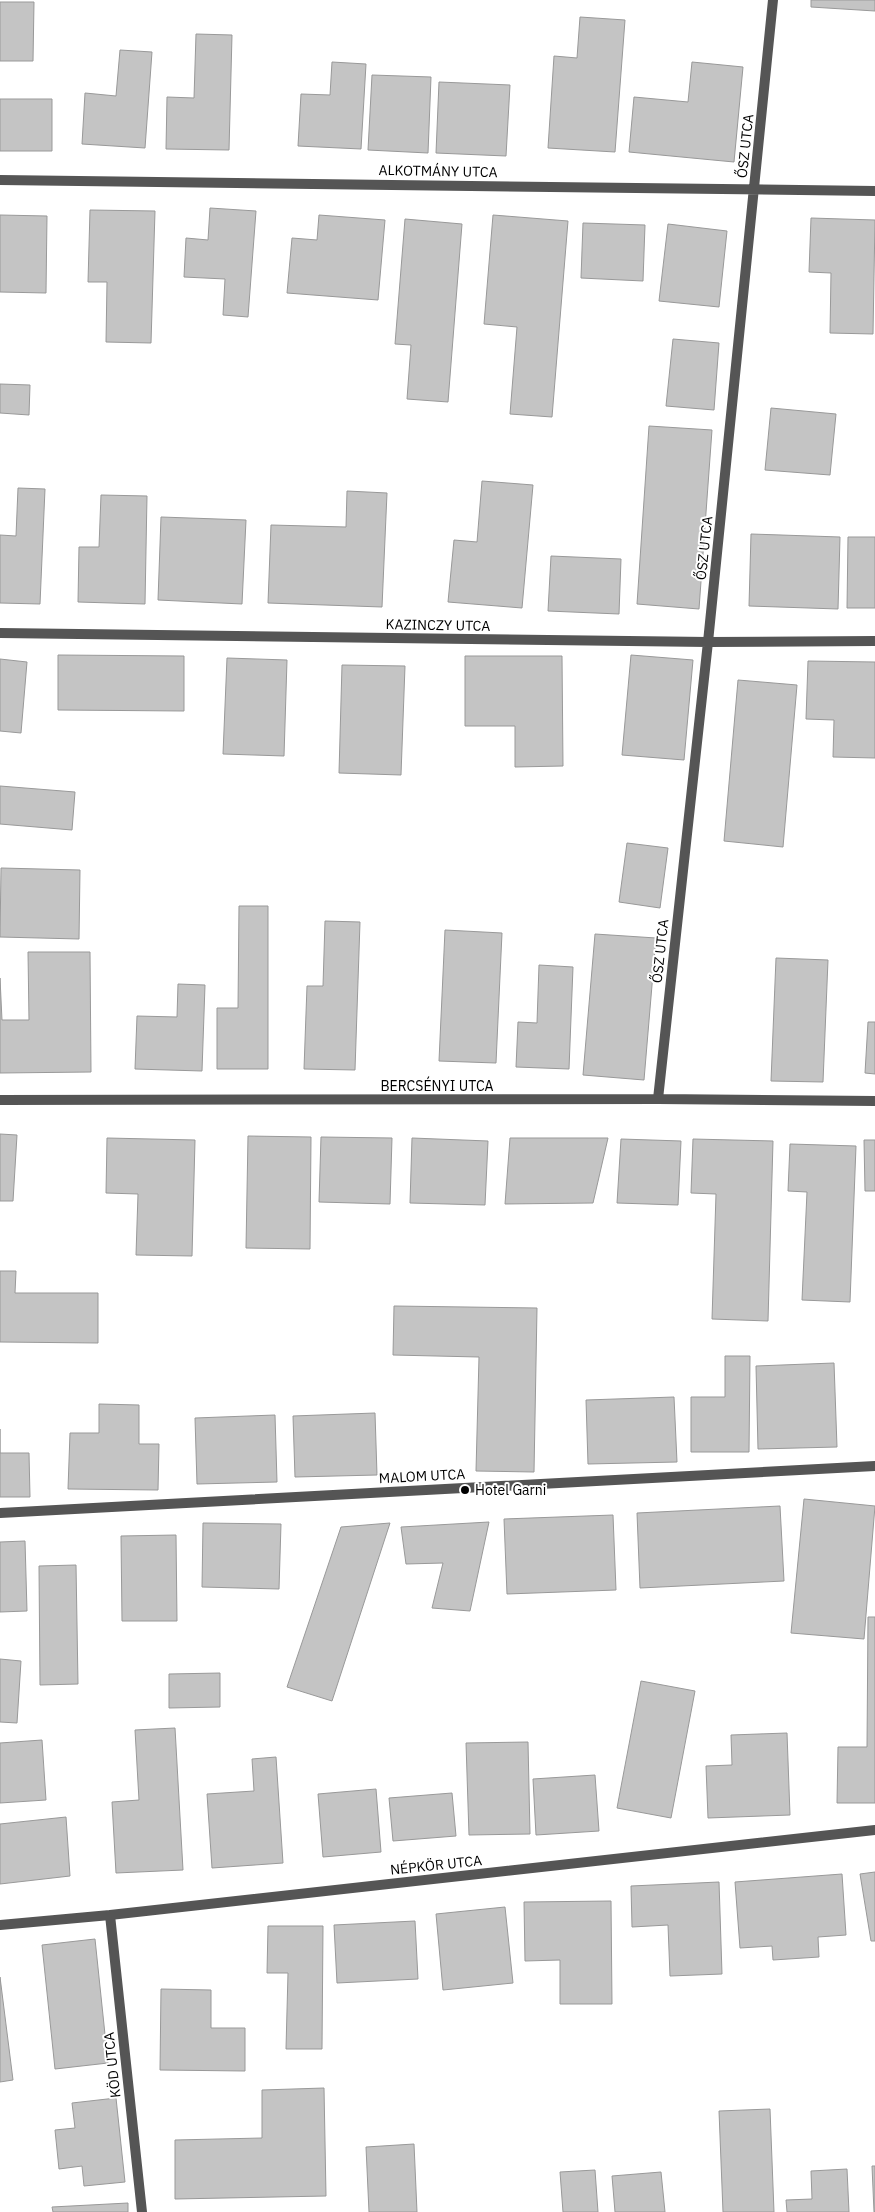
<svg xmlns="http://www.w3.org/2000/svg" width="875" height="2212" font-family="'IBM Plex Sans',sans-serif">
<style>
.building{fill:#c4c4c4;stroke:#999}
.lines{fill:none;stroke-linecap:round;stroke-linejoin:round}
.minor{stroke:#555;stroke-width:10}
.poi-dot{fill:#000;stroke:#fff;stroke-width:2}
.labels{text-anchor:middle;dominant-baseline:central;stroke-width:4;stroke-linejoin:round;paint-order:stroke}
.street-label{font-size:14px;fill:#000;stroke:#fff}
.poi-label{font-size:14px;fill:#000;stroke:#fff;text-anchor:start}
</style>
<rect width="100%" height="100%" fill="#fff"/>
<!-- building -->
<path class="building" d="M811,0H875V11L811,7Z
M0,2H34L33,61H0Z
M580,17L625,20L615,152L548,148L554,56L577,58Z
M196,34L232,35L229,150L166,149L167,97L194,98Z
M120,50L152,52L145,148L82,144L85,93L116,96Z
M332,62L366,64L361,149L298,146L301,94L330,95Z
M692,62L743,67L734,162L629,152L634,97L688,102Z
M372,75L431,77L428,153L368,150Z
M439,82L510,85L506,156L436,153Z
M0,99H52V151H0Z
M210,208L256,211L248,317L223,315L225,279L184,277L186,238L208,240Z
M90,210L155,211L151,343L106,342L107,282H88Z
M0,215L47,216L46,293L0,292Z
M319,215L385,220L378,300L287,293L292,238L317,240Z
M493,215L568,221L552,417L510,414L517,327L484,324Z
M811,218L875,220L873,334L830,333L831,273L809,272Z
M405,219L462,224L448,402L407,399L411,345L395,344Z
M583,223L645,225L643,281L581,278Z
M668,224L727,231L719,307L659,301Z
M673,339L719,343L714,410L666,406Z
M0,384L30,385L29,415L0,413Z
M771,408L836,414L830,475L765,470Z
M649,426L712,430L699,609L637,604Z
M482,481L533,485L522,608L448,602L454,540L477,542Z
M18,488L45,489L40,604L0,603V535L16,536Z
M347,491L387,493L382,607L268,603L271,525L346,527Z
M101,495L147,496L145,604L78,602L79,547H99Z
M161,517L246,520L242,604L158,600Z
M751,534L840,537L838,609L749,606Z
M848,537H875V608H847Z
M551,556L621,559L619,614L548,611Z
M58,655L184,656V711L58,710Z
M631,655L693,660L684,760L622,755Z
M465,656H562L563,766L515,767V726H465Z
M227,658L287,660L284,756L223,754Z
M0,659L27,662L21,733L0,731Z
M808,661L875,662V758L833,757L834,720L806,719Z
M342,665L405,666L401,775L339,773Z
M738,680L797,685L783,847L724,841Z
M0,786L75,792L72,830L0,824Z
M627,843L668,848L660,908L619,902Z
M1,868L80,870L79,939L0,937Z
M239,906H268V1069H217V1008H238Z
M325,921L360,922L355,1070L304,1069L307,986H323Z
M445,930L502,933L496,1063L439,1061Z
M595,934L656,938L644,1080L583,1075Z
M28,952H90L91,1072L0,1073V978L2,1020H29Z
M776,958L828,960L823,1082L771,1081Z
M539,965L573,967L569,1069L516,1067L518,1022L537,1023Z
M178,984L205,985L202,1071L135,1069L137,1016L177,1017Z
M868,1022H875V1074L865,1073Z
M0,1134L17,1135L13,1201H0Z
M248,1136L311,1137L310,1249L246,1248Z
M321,1137L392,1138L390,1204L319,1202Z
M107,1138L195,1140L192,1256L136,1255L138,1194L106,1193Z
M412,1138L488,1141L485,1205L410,1203Z
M510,1138H608L593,1203L505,1204Z
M621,1139L681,1141L678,1205L617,1203Z
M693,1139L773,1141L768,1321L712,1319L716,1194L691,1193Z
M864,1140H875V1191H865Z
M790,1144L856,1146L850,1302L802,1300L807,1192L788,1191Z
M0,1271H16L15,1293H98V1343L0,1342Z
M394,1306L537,1308L534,1472L476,1471L479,1357L393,1355Z
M725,1356H750L749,1452H691V1397H725Z
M834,1363L837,1447L758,1449L756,1366Z
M674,1397L677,1462L588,1464L586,1400Z
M99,1404L139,1405V1444H159L158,1490L68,1489L70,1433H99Z
M375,1413L377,1475L295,1477L293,1416Z
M275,1415L277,1482L197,1484L195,1418Z
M0,1429V1453H29L30,1497H0Z
M804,1499L875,1506L864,1639L791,1633Z
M780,1506L784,1581L640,1588L637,1513Z
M613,1515L616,1590L507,1594L504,1519Z
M489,1522L470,1611L432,1608L443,1563L406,1564L401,1527Z
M203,1523L281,1524L279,1589L202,1587Z
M390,1523L332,1701L287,1687L341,1527Z
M176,1535L177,1621H122L121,1536Z
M25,1541L27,1611L0,1612V1542Z
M76,1565L78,1684L40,1685L39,1566Z
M868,1617H875V1803H837L838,1747H867Z
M0,1659L21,1661L17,1723L0,1722Z
M220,1673V1707L169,1708V1674Z
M641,1681L695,1691L671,1818L617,1808Z
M175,1728L183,1870L116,1873L112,1802L139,1800L135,1730Z
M787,1733L790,1815L708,1818L706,1766L732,1765L731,1735Z
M42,1740L46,1800L0,1803V1743Z
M528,1742L530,1834L469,1835L466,1743Z
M276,1757L283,1863L212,1868L207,1794L254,1791L252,1759Z
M595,1775L599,1831L536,1835L533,1779Z
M376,1789L381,1852L323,1857L318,1794Z
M452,1793L456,1836L393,1841L389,1798Z
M66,1817L70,1876L0,1884V1824Z
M875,1872V1941H871L860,1874Z
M842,1874L846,1935L818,1937L819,1957L773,1960L772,1946L740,1948L735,1882Z
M719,1882L722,1974L670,1976L668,1925L632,1927L631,1886Z
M611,1901L612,2004H560V1960L525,1961L524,1902Z
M505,1907L513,1983L443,1990L436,1914Z
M415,1921L418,1979L337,1983L334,1925Z
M268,1926H323L322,2049H286L288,1973H267Z
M95,1939L108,2063L55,2069L42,1945Z
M0,1977L13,2080L0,2082Z
M161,1989L211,1990V2028H245V2071L160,2070Z
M324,2088L326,2196L175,2199V2140L262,2138V2090Z
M116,2098L125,2182L84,2186L82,2166L59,2169L55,2130L75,2128L72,2103Z
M770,2109L774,2212H723L719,2111Z
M414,2144L417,2212H369L366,2147Z
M872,2166H875V2212H874Z
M847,2169L849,2212H787L786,2200L812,2199L811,2171Z
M595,2170L598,2212H563L560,2172Z
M661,2172L665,2212H615L612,2176Z
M128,2203V2212H53L52,2207Z"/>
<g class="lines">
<!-- minor -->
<path class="minor" d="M0,180L875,191
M0,633L708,642L875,641
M658,1099L708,642L773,0
M0,1100L658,1099L875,1101
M0,1513L875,1466
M110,1915L142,2212
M0,1925L110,1915L875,1830"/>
</g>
<!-- markers -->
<circle class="poi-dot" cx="465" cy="1490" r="5"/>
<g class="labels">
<!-- street labels -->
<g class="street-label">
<text transform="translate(745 146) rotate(-84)">ŐSZ UTCA</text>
<text transform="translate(438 171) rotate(1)">ALKOTMÁNY UTCA</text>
<text transform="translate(704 548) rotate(-84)">ŐSZ UTCA</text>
<text transform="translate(438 625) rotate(1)">KAZINCZY UTCA</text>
<text transform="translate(660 951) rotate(-84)">ŐSZ UTCA</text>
<text x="437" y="1086">BERCSÉNYI UTCA</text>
<text transform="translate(422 1476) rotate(-3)">MALOM UTCA</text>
<text transform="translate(436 1865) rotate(-6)">NÉPKÖR UTCA</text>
<text transform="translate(112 2065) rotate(-96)">KÖD UTCA</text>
</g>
<!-- poi labels -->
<g class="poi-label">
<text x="475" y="1490">Hotel Garni</text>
</g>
</g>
</svg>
